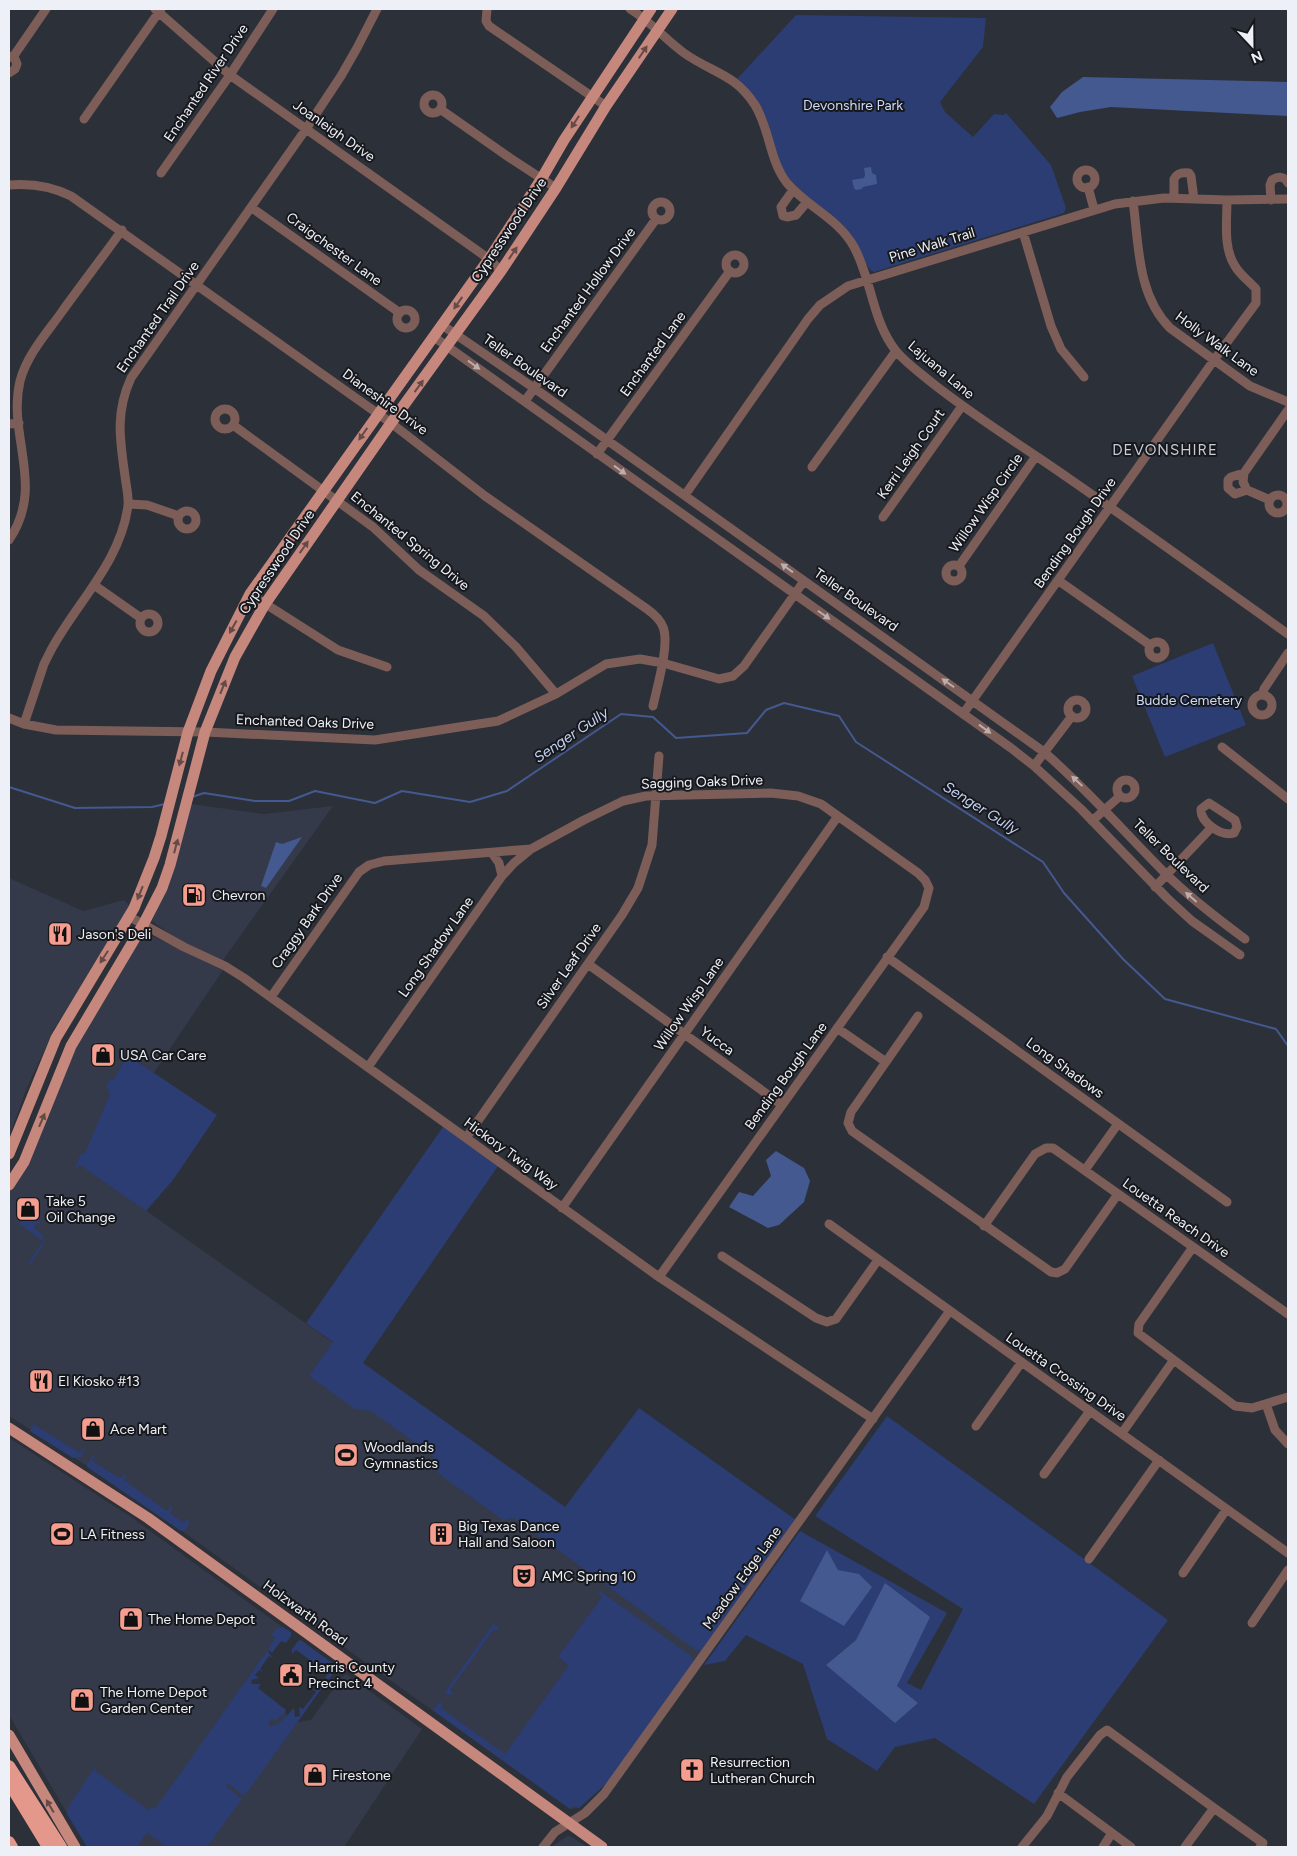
<svg xmlns="http://www.w3.org/2000/svg" width="1297" height="1856" font-family="Figtree,sans-serif">
<style>
.built{fill:#343a49}
.green{fill:#2b3d72;fill-rule:evenodd}
.water{fill:#445990}
.lines{fill:none;stroke-linecap:round;stroke-linejoin:round}
.stream{stroke:#445990;stroke-width:2}
.minor{stroke:#7c5d57;stroke-width:9}
.major{stroke:#c6877d;stroke-width:11}
.highway{stroke:#e4988c;stroke-width:12}
.oneway{fill:#654a48}
.oneway2{fill:#baaeaf}
.labels{text-anchor:middle;dominant-baseline:central;stroke-width:4;stroke-linejoin:round;paint-order:stroke}
.street-label{font-size:14px;fill:#edf0f7;stroke:#16181c}
.park-label{font-size:14px;fill:#ccdafc;stroke:#16181c}
.poi-label{font-size:14px;fill:#edf0f7;stroke:#16181c;text-anchor:start}
.neighbourhood-label{font-size:15px;letter-spacing:1px;fill:#c6ccd8;stroke:#16181c}
.water-label{font-size:15px;font-style:italic;fill:#c3d1f3;stroke:#16181c}
</style>
<rect width="100%" height="100%" fill="#2c3039"/>
<!-- built -->
<path class="built" d="M191,804L264,814L333,806L223,960L184,944L152,921L171,874Z
M9,878L83,911L124,900L132,907L54,1029L26,1090L9,1137Z
M145,936H152L223,970L153,1074L125,1184L127,1197L725,1620L608,1782L579,1808L570,1809L178,1528L106,1478L9,1416V1192L80,1036L140,940Z
M9,1438L131,1517L285,1629L246,1684L297,1722L311,1720L342,1677L346,1674L422,1729L344,1847H87L9,1715Z
M567,1836L572,1837L587,1847H552Z"/>
<!-- green -->
<path class="green" d="M796,15L986,18L983,47L940,102L945,112L973,137L994,114L1004,115L1006,113L1051,165L1066,208L1064,213L874,272C866,270 858,243 851,234C833,210 802,199 785,172C776,159 774,144 770,129C764,109 753,92 737,79Z
M1213,643L1246,725L1165,757L1132,676Z
M127,1055L217,1115L173,1180L146,1211L80,1165L76,1169L75,1167L80,1156L86,1151L110,1094L106,1083L108,1084L111,1078L114,1080Z
M443,1127L498,1166L363,1363L565,1507L639,1408L796,1520L703,1650L697,1651L514,1518L503,1520L439,1474L432,1455L371,1411L355,1409L309,1376L333,1342L306,1323Z
M20,1210L39,1220L41,1225L37,1223L34,1228L42,1234L44,1244L30,1265L29,1262L43,1241L19,1224L21,1221L14,1217Z
M887,1416L1168,1620L1034,1804L935,1738L895,1747L877,1771L827,1739L803,1664L746,1635L725,1661L704,1665L800,1531L947,1613L907,1683L921,1690L963,1609L815,1516ZM827,1551L838,1570L800,1601ZM856,1640L897,1687L918,1703L826,1665Z
M38,1420L35,1425L77,1451L80,1453L83,1448L85,1449L81,1457L73,1458L33,1433L30,1431L37,1420Z
M93,1455L95,1456L92,1461L120,1478L125,1474L126,1476L124,1480L167,1511L171,1506L173,1507L170,1513L184,1523L187,1519L190,1522L186,1530L181,1531L87,1467V1464Z
M600,1591L690,1655L694,1662L608,1782L579,1808L574,1806L570,1809L434,1711V1709L439,1702L443,1703L441,1708L505,1754L569,1665L558,1657L602,1597L598,1593Z
M493,1624L498,1627L499,1631L494,1629L450,1690L454,1694L449,1695L445,1692Z
M283,1627L291,1632V1636L286,1643L281,1641L272,1653L268,1649L275,1638L271,1635L276,1629Z
M299,1640L302,1641L335,1665L336,1670L329,1679L325,1678L328,1673L296,1650L292,1654V1649Z
M267,1651L274,1659L269,1656L260,1669L264,1673L259,1670L255,1675L259,1678L251,1680L252,1684H261L258,1688L286,1710L285,1713L275,1721L272,1718L269,1722L270,1727L281,1722L294,1708L295,1717L300,1716L299,1707L303,1709L316,1692L312,1688L317,1690L318,1689L314,1686L318,1683L322,1688L246,1794L243,1795L227,1783L226,1786L242,1799L207,1847H167L147,1833L137,1847H87L67,1814V1809L95,1767H96L95,1771L148,1810L151,1806L155,1809Z"/>
<!-- water -->
<path class="water" d="M1083,77L1288,82V116L1111,107L1080,112L1057,118L1050,107L1062,92Z
M871,167L872,173L876,175L877,184L863,187L862,189L856,190L854,188L852,180L864,178L865,175L864,168Z
M302,837L266,888L261,886L276,842L282,844Z
M776,1151L804,1168L810,1181L804,1202L779,1225L768,1228L729,1207L739,1192L753,1196L771,1176L766,1160Z
M827,1550L838,1570L859,1574L872,1587L844,1626L800,1601Z
M885,1583L930,1617L897,1686L918,1703L895,1723L826,1665L856,1640Z"/>
<g class="lines">
<!-- stream -->
<path class="stream" d="M9,787L75,808L152,807L165,804
M192,797L204,793L255,801H289L315,791L375,803L402,791L470,802L507,791L621,714L653,717L676,738L747,733L766,710L784,703L839,716L856,742L1043,862L1064,893L1123,959L1165,999L1276,1029L1288,1046"/>
<!-- minor -->
<path class="minor" d="M155,9L230,75L489,259L501,271
M487,9L486,21L489,26L606,106
M630,9C650,21 665,39 684,53C712,73 734,73 755,105C770,129 769,160 787,183C807,207 838,218 854,247C872,280 872,321 896,351C906,363 919,372 931,382C966,410 1002,433 1039,458C1123,515 1205,575 1288,634
M9,56L15,59L17,64L15,69L9,73
M13,57L46,9
M424 104a9 9 0 1 1 18 0a9 9 0 1 1-18 0Z
M440,109L510,158L556,188
M84,119L161,9
M1077 179a9 9 0 1 1 18 0a9 9 0 1 1-18 0Z
M161,173L230,75L273,9
M9,185C31,183 51,186 71,196L391,423L485,496L647,609C654,614 660,619 663,627C670,644 657,687 653,706
M1088,187L1094,209
M793,190L781,207L783,216L787,217L796,215L807,202
M1174,198V179C1177,173 1182,172 1189,173L1191,176L1194,199
M1271,200L1270,185L1272,180C1278,176 1285,176 1288,183
M1133,201C1139,245 1137,295 1170,328L1250,386L1288,402
M652 211a9 9 0 1 1 18 0a9 9 0 1 1-18 0Z
M252,208L400,313
M1023,232L1051,326L1061,349L1084,377
M726 264a9 9 0 1 1 18 0a9 9 0 1 1-18 0Z
M397 319a9 9 0 1 1 18 0a9 9 0 1 1-18 0Z
M442,325L534,388L1044,752C1088,790 1125,833 1166,874C1190,898 1218,919 1245,939
M434,337L1011,748L1034,766L1081,809L1167,898L1192,921L1240,955
M525,401L656,219
M215 419a10 10 0 1 1 20 0a10 10 0 1 1-20 0Z
M9,424L19,423
M233,425L373,527L419,570L484,616L516,647L556,694
M597,454L730,271
M812,467L896,351
M1244,473L1231,477L1228,480V488L1235,494L1247,490
M1269 504a9 9 0 1 1 18 0a9 9 0 1 1-18 0Z
M685,495L808,319L820,305L848,286L1115,204L1164,198L1227,200L1288,199
M1270,500L1247,490L1243,482L1244,473L1288,410
M128,504L147,505L179,516
M178 520a9 9 0 1 1 18 0a9 9 0 1 1-18 0Z
M883,517L962,406
M9,540C46,485 7,437 20,381C27,355 46,334 61,313C81,285 102,258 122,230
M946 573a8 8 0 1 1 16 0a8 8 0 1 1-16 0Z
M959,566L1036,456
M1059,581L1150,645
M94,585L141,618
M250,594L338,650L387,667
M140 623a9 9 0 1 1 18 0a9 9 0 1 1-18 0Z
M1149 650a8 8 0 1 1 16 0a8 8 0 1 1-16 0Z
M1262,695L1264,689L1288,653
M1252 705a10 10 0 1 1 20 0a10 10 0 1 1-20 0Z
M1068 709a9 9 0 1 1 18 0a9 9 0 1 1-18 0Z
M963,714L1214,360L1256,303V289C1249,281 1240,275 1235,266C1223,248 1227,221 1227,200
M9,718L24,724L56,730L205,732L375,740L498,721L556,694L606,664L640,659L663,663L719,679L733,676L744,666L804,581
M24,724L44,664L51,650C77,602 120,563 128,506C129,497 126,485 125,476C120,440 115,413 131,378L306,129L341,76L357,48L377,9
M1222,747L1288,799
M1034,766L1072,716
M1117 789a9 9 0 1 1 18 0a9 9 0 1 1-18 0Z
M1209,803L1235,820L1237,827L1234,833C1221,837 1200,822 1201,809Z
M1092,821L1120,796
M492,853L499,863L502,876
M1155,887L1212,827
M130,917L184,947L225,966L244,978L659,1277L873,1419
M887,957L1227,1202
M588,964L782,1105
M271,997L359,872L369,865L384,861L531,849L584,820L623,801L646,796L771,793L798,796L821,804L918,873L925,880L929,888L924,907L659,1277
M918,1016L851,1112L848,1123L852,1131L1051,1272L1057,1273L1065,1269L1118,1194
M837,1028L886,1062
M368,1067L502,876L514,863L531,849
M466,1138L622,915L638,888L652,845L659,756
M1085,1170L1115,1128
M562,1208L838,816
M829,1224L1288,1553
M984,1226L1035,1154L1046,1148H1053L1288,1314
M1193,1247L1139,1324L1138,1333L1235,1406L1252,1408L1288,1397
M722,1256L816,1318L827,1322L836,1319L878,1260
M1266,1404L1275,1430L1288,1444
M976,1426L1021,1363
M1122,1433L1173,1361
M1044,1474L1090,1411
M1089,1559L1159,1460
M1183,1573L1226,1510
M1252,1623L1288,1570
M1058,1793L1131,1847
M1214,1808L1263,1843L1260,1847
M543,1847L555,1832L585,1813L604,1794L949,1312
M1022,1847L1047,1816L1067,1777L1100,1735L1107,1730L1214,1808L1185,1847
M1103,1847L1112,1833"/>
<!-- major -->
<path class="major" d="M9,1154L56,1038L134,908L154,858L161,836L188,732L211,671L250,594L489,259L542,178L564,140L651,9
M9,1185L24,1162L71,1046L144,923L162,888L170,865L205,732L235,657L265,604L391,423L501,271L556,188L606,106L672,9
M9,1428L148,1518L602,1847
M9,1735L75,1847"/>
<!-- highway -->
<path class="highway" d="M9,1766L61,1847
M9,1783L48,1847
M9,1842L12,1847"/>
</g>
<!-- one-way arrows -->
<defs><path id="oneway-solid" d="M-6-.8H1V-3.2L6.5 0L1 3.2V.8H-6Z" transform="scale(1.25)"/></defs>
<g class="oneway">
<use href="#oneway-solid" transform="translate(643 52) rotate(-56)"/>
<use href="#oneway-solid" transform="translate(575 122) rotate(123)"/>
<use href="#oneway-solid" transform="translate(513 253) rotate(-56)"/>
<use href="#oneway-solid" transform="translate(458 303) rotate(125)"/>
<use href="#oneway-solid" transform="translate(419 386) rotate(-54)"/>
<use href="#oneway-solid" transform="translate(363 434) rotate(125)"/>
<use href="#oneway-solid" transform="translate(304 547) rotate(-55)"/>
<use href="#oneway-solid" transform="translate(233 627) rotate(119)"/>
<use href="#oneway-solid" transform="translate(223 687) rotate(-68)"/>
<use href="#oneway-solid" transform="translate(181 759) rotate(105)"/>
<use href="#oneway-solid" transform="translate(176 846) rotate(-75)"/>
<use href="#oneway-solid" transform="translate(140 893) rotate(112)"/>
<use href="#oneway-solid" transform="translate(104 957) rotate(123)"/>
<use href="#oneway-solid" transform="translate(42 1120) rotate(-67)"/>
<use href="#oneway-solid" transform="translate(50 1806) rotate(-120)"/>
</g>
<g class="oneway2">
<use href="#oneway-solid" transform="translate(474 365) rotate(36)"/>
<use href="#oneway-solid" transform="translate(620 470) rotate(36)"/>
<use href="#oneway-solid" transform="translate(787 568) rotate(-144)"/>
<use href="#oneway-solid" transform="translate(824 615) rotate(35)"/>
<use href="#oneway-solid" transform="translate(948 683) rotate(-145)"/>
<use href="#oneway-solid" transform="translate(985 729) rotate(36)"/>
<use href="#oneway-solid" transform="translate(1077 781) rotate(-137)"/>
<use href="#oneway-solid" transform="translate(1191 897) rotate(-139)"/>
</g>
<!-- icons -->
<defs>
<symbol id="fuel-square" viewBox="-11 -11 22 22"><rect x="-9" y="-9" width="18" height="18" rx="4" fill="#f59d8f" stroke="#16181c"/><path d="M-5.5-6h7V0h2V4h1.3V-2.5L3-4.5l.8-.8L6-3V5H2.5V1h-1V6h-7ZM-4.2-4.7v3.2H.2V-4.7Z" fill="#111"/></symbol>
<symbol id="restaurant-square" viewBox="-11 -11 22 22"><rect x="-9" y="-9" width="18" height="18" rx="4" fill="#f59d8f" stroke="#16181c"/><path d="M-5-6h1v4h1v-4h1v4h1v-4h1v5L-1.5 .5V6h-2V.5L-5-1ZM5-6V6H3V1.5H1.5Q1.5-4 5-6Z" fill="#111"/></symbol>
<symbol id="shop-square" viewBox="-11 -11 22 22"><rect x="-9" y="-9" width="18" height="18" rx="4" fill="#f59d8f" stroke="#16181c"/><path d="M-5-2.5h2.3a2.7 3.5 0 0 1 5.4 0H5L5.5 6h-11ZM-1.5-2.5h3a1.5 2.3 0 0 0-3 0Z" fill="#111"/></symbol>
<symbol id="stadium-square" viewBox="-11 -11 22 22"><rect x="-9" y="-9" width="18" height="18" rx="4" fill="#f59d8f" stroke="#16181c"/><path d="M0-5a6.5 5 0 1 0 0 10a6.5 5 0 1 0 0-10ZM-3.5-1.8h7v3.6h-7Z" fill="#111"/></symbol>
<symbol id="building-square" viewBox="-11 -11 22 22"><rect x="-9" y="-9" width="18" height="18" rx="4" fill="#f59d8f" stroke="#16181c"/><path d="M-4-6H4V6H1V3H-1V6H-4ZM-2.5-4.3h1.7v1.8h-1.7ZM.8-4.3h1.7v1.8H.8ZM-2.5-1h1.7V.8h-1.7ZM.8-1h1.7V.8H.8Z" fill="#111"/></symbol>
<symbol id="theatre-square" viewBox="-11 -11 22 22"><rect x="-9" y="-9" width="18" height="18" rx="4" fill="#f59d8f" stroke="#16181c"/><path d="M-5-5.5Q0-4 5-5.5V0Q5 5 0 6Q-5 5-5 0ZM-3.3-2.5H-1v1.5H-3.3ZM1-2.5H3.3v1.5H1ZM-2.8 1Q0 5.5 2.8 1Z" fill="#111"/></symbol>
<symbol id="civic-square" viewBox="-11 -11 22 22"><rect x="-9" y="-9" width="18" height="18" rx="4" fill="#f59d8f" stroke="#16181c"/><path d="M-.6-6.5H3V-4.5H.6V-3L4-1V1h2V6H-6V1h2V-1L-.6-3ZM-1.2 2.5V6h2.4V2.5Z" fill="#111"/></symbol>
<symbol id="church-square" viewBox="-11 -11 22 22"><rect x="-9" y="-9" width="18" height="18" rx="4" fill="#f59d8f" stroke="#16181c"/><path d="M-1.2-6h2.4v3.5h3.3v2.4h-3.3V6h-2.4V-.1h-3.3v-2.4h3.3Z" fill="#111"/></symbol>
</defs>
<g fill-rule="evenodd">
<use href="#fuel-square" x="180" y="881" width="28" height="28"/>
<use href="#restaurant-square" x="46" y="920" width="28" height="28"/>
<use href="#shop-square" x="89" y="1041" width="28" height="28"/>
<use href="#shop-square" x="14" y="1195" width="28" height="28"/>
<use href="#restaurant-square" x="27" y="1367" width="28" height="28"/>
<use href="#shop-square" x="79" y="1415" width="28" height="28"/>
<use href="#stadium-square" x="332" y="1441" width="28" height="28"/>
<use href="#stadium-square" x="48" y="1520" width="28" height="28"/>
<use href="#building-square" x="427" y="1520" width="28" height="28"/>
<use href="#theatre-square" x="510" y="1562" width="28" height="28"/>
<use href="#shop-square" x="117" y="1605" width="28" height="28"/>
<use href="#civic-square" x="277" y="1661" width="28" height="28"/>
<use href="#shop-square" x="68" y="1686" width="28" height="28"/>
<use href="#church-square" x="678" y="1756" width="28" height="28"/>
<use href="#shop-square" x="301" y="1761" width="28" height="28"/>
</g>
<g class="labels">
<!-- street labels -->
<g class="street-label">
<text transform="translate(206 83) rotate(-56)">Enchanted River Drive</text>
<text transform="translate(334 131) rotate(35)">Joanleigh Drive</text>
<text transform="translate(509 230) rotate(-56)">Cypresswood Drive</text>
<text transform="translate(932 245) rotate(-17)">Pine Walk Trail</text>
<text transform="translate(334 249) rotate(36)">Craigchester Lane</text>
<text transform="translate(588 290) rotate(-54)">Enchanted Hollow Drive</text>
<text transform="translate(158 317) rotate(-55)">Enchanted Trail Drive</text>
<text transform="translate(1217 344) rotate(36)">Holly Walk Lane</text>
<text transform="translate(653 354) rotate(-54)">Enchanted Lane</text>
<text transform="translate(525 366) rotate(35)">Teller Boulevard</text>
<text transform="translate(941 370) rotate(40)">Lajuana Lane</text>
<text transform="translate(385 402) rotate(36)">Dianeshire Drive</text>
<text transform="translate(911 454) rotate(-55)">Kerri Leigh Court</text>
<text transform="translate(986 503) rotate(-55)">Willow Wisp Circle</text>
<text transform="translate(1075 533) rotate(-55)">Bending Bough Drive</text>
<text transform="translate(410 541) rotate(39)">Enchanted Spring Drive</text>
<text transform="translate(277 562) rotate(-56)">Cypresswood Drive</text>
<text transform="translate(856 600) rotate(35)">Teller Boulevard</text>
<text transform="translate(305 722) rotate(2)">Enchanted Oaks Drive</text>
<text transform="translate(702 782) rotate(-2)">Sagging Oaks Drive</text>
<text transform="translate(1171 856) rotate(44)">Teller Boulevard</text>
<text transform="translate(307 921) rotate(-55)">Craggy Bark Drive</text>
<text transform="translate(436 947) rotate(-55)">Long Shadow Lane</text>
<text transform="translate(569 966) rotate(-55)">Silver Leaf Drive</text>
<text transform="translate(689 1004) rotate(-55)">Willow Wisp Lane</text>
<text transform="translate(717 1041) rotate(36)">Yucca</text>
<text transform="translate(1065 1068) rotate(36)">Long Shadows</text>
<text transform="translate(786 1076) rotate(-54)">Bending Bough Lane</text>
<text transform="translate(511 1154) rotate(36)">Hickory Twig Way</text>
<text transform="translate(1176 1218) rotate(35)">Louetta Reach Drive</text>
<text transform="translate(1066 1377) rotate(35)">Louetta Crossing Drive</text>
<text transform="translate(742 1578) rotate(-54)">Meadow Edge Lane</text>
<text transform="translate(305 1613) rotate(36)">Holzwarth Road</text>
</g>
<!-- park labels -->
<g class="park-label">
<text x="853" y="105">Devonshire Park</text>
<text x="1189" y="700">Budde Cemetery</text>
</g>
<!-- poi labels -->
<g class="poi-label">
<text x="212" y="895">Chevron</text>
<text x="78" y="934">Jason's Deli</text>
<text x="120" y="1055">USA Car Care</text>
<text x="46" y="1201">Take 5<tspan x="46" dy="16">Oil Change</tspan></text>
<text x="58" y="1381">El Kiosko #13</text>
<text x="110" y="1429">Ace Mart</text>
<text x="364" y="1447">Woodlands<tspan x="364" dy="16">Gymnastics</tspan></text>
<text x="458" y="1526">Big Texas Dance<tspan x="458" dy="16">Hall and Saloon</tspan></text>
<text x="80" y="1534">LA Fitness</text>
<text x="542" y="1576">AMC Spring 10</text>
<text x="148" y="1619">The Home Depot</text>
<text x="308" y="1667">Harris County<tspan x="308" dy="16">Precinct 4</tspan></text>
<text x="100" y="1692">The Home Depot<tspan x="100" dy="16">Garden Center</tspan></text>
<text x="710" y="1762">Resurrection<tspan x="710" dy="16">Lutheran Church</tspan></text>
<text x="332" y="1775">Firestone</text>
</g>
<!-- neighbourhood labels -->
<g class="neighbourhood-label">
<text x="1165" y="450">DEVONSHIRE</text>
</g>
<!-- water labels -->
<g class="water-label">
<text transform="translate(571 735) rotate(-34)">Senger Gully</text>
<text transform="translate(981 808) rotate(32)">Senger Gully</text>
</g>
</g>
<!-- border -->
<rect width="1297" height="1856" fill="none" stroke="#edf0f7" stroke-width="20"/>
<!-- north arrow -->
<g transform="translate(1252 45) rotate(158)" stroke="#16181c" stroke-width="4" paint-order="stroke">
<path d="M0-4L9 19L0 12L-9 19Z" fill="#edf0f7"/>
<text y="-8" font-size="14" font-weight="bold" text-anchor="middle" fill="#edf0f7">N</text>
</g>
</svg>
